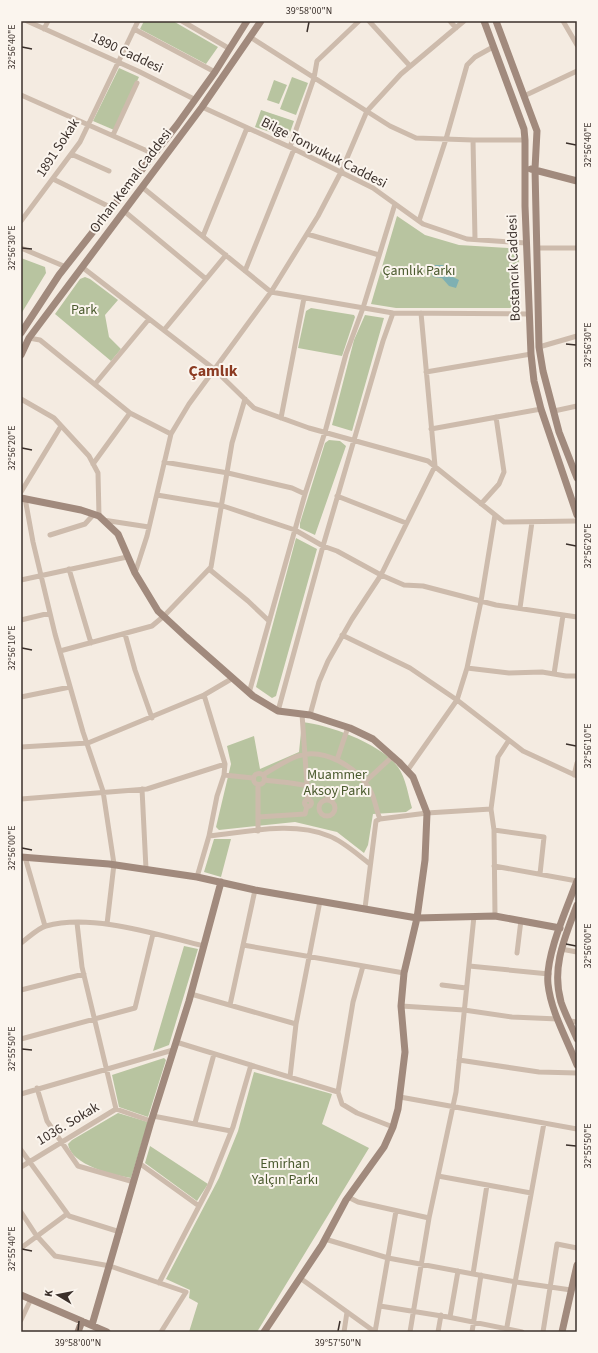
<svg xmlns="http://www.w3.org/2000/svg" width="598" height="1353" font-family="'Source Sans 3',sans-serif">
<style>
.green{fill:#b8c4a0}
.water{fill:#7fb0b2}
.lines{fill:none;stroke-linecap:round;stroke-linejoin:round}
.street{stroke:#cdbbac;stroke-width:5}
.secondary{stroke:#a18a7d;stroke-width:7}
.ticks{fill:none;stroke:#3b302b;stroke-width:1.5}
.labels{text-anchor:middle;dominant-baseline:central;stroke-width:4;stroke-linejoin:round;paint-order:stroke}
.street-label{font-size:14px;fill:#3b302b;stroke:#fbf5ee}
.park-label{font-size:14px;fill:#4a5a2e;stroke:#fbf5ee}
.quarter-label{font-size:16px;font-weight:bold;fill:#8c3b22;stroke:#fbf5ee}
.neatline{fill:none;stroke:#3b302b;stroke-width:1.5}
.ticks-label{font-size:10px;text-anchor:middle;fill:#3b302b}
</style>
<rect width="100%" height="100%" fill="#f4ebe1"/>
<!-- green -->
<path class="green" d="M144,21H173L218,47L206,64L140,29Z
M119,68L139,77L114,130L93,121Z
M292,77L308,83L296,115L280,109Z
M274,80L287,85L279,104L267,100Z
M261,110L294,121L288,138L255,127Z
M397,216L425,235L459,245L508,248L519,259V308H396L371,304Z
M21,258L45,267L46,273L21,314Z
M85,277L90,279L118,300L105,315L109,337L121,349L111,361L55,314L80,279Z
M311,308L354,315L355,317L342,356L298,348L306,311Z
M365,315L384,318L352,431L332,425L354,340Z
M329,440L340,441L346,446L315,535L300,528V523L325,443Z
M296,538L317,549L276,696L272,698L256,687Z
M302,722C330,725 381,744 398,767C406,778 408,795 412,808L406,812L373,814L368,845L364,853L337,832L295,822L219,830L216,827L231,764L227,746L254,736L260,769L299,752Z
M214,839H231L221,877L204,872Z
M184,946L198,949L169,1045L153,1051Z
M164,1058L166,1060L148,1117L119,1107L112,1075Z
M254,1072L332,1094L322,1124L369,1148L257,1332H189L198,1303L189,1298L190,1290L166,1279L219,1178L238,1131Z
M118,1113L148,1122L131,1178C113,1175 71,1165 68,1144L72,1140Z
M150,1146L208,1184L197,1201L145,1163Z"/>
<!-- water -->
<path class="water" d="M435,265H443L451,276L459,280L456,288L449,286L442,278L433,277L431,272Z"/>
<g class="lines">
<!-- street -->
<path class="street" d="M27,21L138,71L194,99
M182,21L230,49
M369,21L410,66
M450,21L456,28
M563,21L577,45
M44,29L48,21
M134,29L215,72
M250,37L390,126L416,138L473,140H525
M21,95L154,154
M524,96L577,71
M202,107L294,149L373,188L423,224L467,239L526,243
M113,135L137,83
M473,140L475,239
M290,147L314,78L317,61L359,21
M71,154L109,171
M53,179L112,208
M142,187L271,292L393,313L529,314
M124,211L206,279
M21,221L80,142L138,21
M419,221L446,139L467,65L475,57L493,47
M307,234L379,255
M203,236L247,128
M21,248L66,267
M537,248H577
M82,267L214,369L254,408L309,428L428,461L504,522L577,521
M245,271L294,149
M164,330L226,255
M29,338L40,340L130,413L171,434
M539,347L577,336
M426,372L531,354
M95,384L149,319
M21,399L54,418L89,456L98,473L99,516
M554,411L577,406
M281,418L304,298
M431,429L541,409
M164,462L228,473L292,488L305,494
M93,464L130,413
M21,492L61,426
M157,495L223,506L295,530L323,546L337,551L381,575L404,585L423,586L496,605L577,617
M337,496L406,523
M25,498L33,542L55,634L83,732L103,791L114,864L107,924
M481,504L499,484L504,472L496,417
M103,520L149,527
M50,535L85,524L94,514
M69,569L91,643
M209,569L248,601L269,621
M135,573L147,536L171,434L189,404L271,292L318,216L341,172L367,111L401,74L464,21
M21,580L127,557
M520,608L532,522
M21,620L50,613
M125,634L135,670L152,718
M342,635L410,668L457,700L523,751L577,776
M60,651L152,626L164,616L211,567L232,443L245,399
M467,668L509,673L542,672L566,676H577
M554,674L563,615
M249,693L305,494L325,432L346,354L363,308L395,204
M21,697L70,687
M278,711L323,546L383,341L393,313
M302,714L308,799
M310,715L319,682L328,661L352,619L381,575L435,466L421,313
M21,747L88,743L204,695L233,678
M337,760L348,727
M407,771L457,700L467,668L481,601L495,515
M253.5 779a5.5 5.5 0 1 1 11 0a5.5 5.5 0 1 1-11 0Z
M224,775L253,778
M263,775C273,769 286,760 298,756C324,747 357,767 370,790C375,798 376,810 380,819
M574,775L577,763
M264,780C285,783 319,782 332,801
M365,782L393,756
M258,785V831
M142,789L146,869
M21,799L147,789L225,764
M304.5 803a3.5 3.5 0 1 1 7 0a3.5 3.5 0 1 1-7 0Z
M319 808a8 8 0 1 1 16 0a8 8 0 1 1-16 0Z
M491,809L498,757L509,740
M258,817L305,814L307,806
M494,830L544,837L540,874
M209,836C248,832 292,821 329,836C343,841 358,855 370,864
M25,857L45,926
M494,866L577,881
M197,877L209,836L217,796L224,775L225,764L204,695
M365,908L376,821L380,819L427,813L491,809L494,830L495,916
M77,923L82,967L116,1109
M21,943C28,938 38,928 46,926C92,913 158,935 204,946
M243,945L404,973
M561,949L577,952
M517,953L521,920
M469,966L549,974
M442,985L466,988
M21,990L84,974
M191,994L296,1024
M230,1005L255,890
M401,1006L464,1010L512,1017L558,1019
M570,1021L577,1022
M21,1039L135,1008L153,934
M176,1042L338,1092L342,1104L357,1113L393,1127
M459,1060L539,1072L577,1073
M290,1077L296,1024L320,901
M37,1088L47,1121L78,1166L134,1182
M338,1092L353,1002L363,966
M21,1094L173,1050
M400,1097L577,1129
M153,1116L231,1131
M195,1123L214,1054
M21,1150L69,1216L120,1232
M139,1163L199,1206
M21,1167L116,1109L151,1121
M438,1176L531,1193
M348,1197L358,1202L429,1218
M21,1212L36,1235L55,1256L110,1266L186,1292L161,1332
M325,1239L388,1258L516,1282L571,1290
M21,1248L67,1214
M473,1274L487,1185
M300,1278L375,1332
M159,1283L209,1187L233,1127L251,1065
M380,1306L448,1317L522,1332
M450,1317L458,1271
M21,1320L31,1299
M344,1332L347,1312
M375,1332L396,1211
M410,1332L429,1218L456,1092L474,916
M438,1332L441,1315
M472,1332L481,1275
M506,1332L544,1123
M543,1332L557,1244L577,1248"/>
<!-- secondary -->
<path class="secondary" d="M484,21L524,129L525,140V206L531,354L534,381L541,409L577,515
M496,21L537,131L535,169L539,347L543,371L559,432L577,478
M531,169L577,181
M21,333L59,275L177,125L215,72L247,21
M21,355L29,338L202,107L261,21
M21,498L81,510L99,516L118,534L135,573L158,611L186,637L253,696L278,711L310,715L350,728L373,739L399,762L413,777L427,813L425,860L417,918L404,973L401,1006L405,1052L398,1109L393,1127L384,1147L346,1200L322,1245L264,1332
M21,857L109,864L197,877L255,890L417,918L495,916L560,928
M577,881C567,908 545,956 548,984C551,1012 567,1039 577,1065
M577,905C565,937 551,967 561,1002C565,1014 572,1027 577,1039
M21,1295L107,1332
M92,1325L150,1125L189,1001L221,882
M78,1332L82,1321
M562,1332L577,1265"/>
</g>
<!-- ticks -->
<path class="ticks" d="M307,32L309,22M22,47L32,49M566,143L576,145M22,248L32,249M566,344L576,345M22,448L32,450M566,544L576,546M22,648L32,650M566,744L576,746M22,848L32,850M566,944L576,946M22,1049L32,1050M566,1145L576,1146M22,1249L32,1251M78,1331L79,1321M338,1331L340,1321"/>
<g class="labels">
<!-- street labels -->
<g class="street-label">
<text transform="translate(127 53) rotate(25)">1890 Caddesi</text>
<text transform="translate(58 148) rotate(-57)">1891 Sokak</text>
<text transform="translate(324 153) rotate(27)">Bilge Tonyukuk Caddesi</text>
<text transform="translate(131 181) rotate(-53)">Orhan Kemal Caddesi</text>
<text transform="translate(514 268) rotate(-92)">Bostancık Caddesi</text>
<text transform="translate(68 1124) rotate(-31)">1036. Sokak</text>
</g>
<!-- park labels -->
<g class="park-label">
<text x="419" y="271">Çamlık Parkı</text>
<text x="84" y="310">Park</text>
<text x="337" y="775">Muammer<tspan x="337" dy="16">Aksoy Parkı</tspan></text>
<text x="285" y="1164">Emirhan<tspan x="285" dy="16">Yalçın Parkı</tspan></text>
</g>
<!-- quarter labels -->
<g class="quarter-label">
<text x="213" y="371">Çamlık</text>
</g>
</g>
<!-- border -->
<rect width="598" height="1353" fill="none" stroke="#fbf5ee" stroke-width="44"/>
<!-- north arrow -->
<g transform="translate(58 1295) rotate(280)" stroke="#fbf5ee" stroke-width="3" paint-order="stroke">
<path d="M0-3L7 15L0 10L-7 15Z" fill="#3b302b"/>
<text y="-6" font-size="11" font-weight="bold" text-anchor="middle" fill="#3b302b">K</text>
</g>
<rect x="22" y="22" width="554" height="1309" class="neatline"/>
<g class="ticks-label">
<text x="309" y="14">39°58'00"N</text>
<text transform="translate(11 47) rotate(-90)" y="4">32°56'40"E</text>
<text transform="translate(587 145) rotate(-90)" y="4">32°56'40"E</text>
<text transform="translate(11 248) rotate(-90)" y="4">32°56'30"E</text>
<text transform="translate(587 345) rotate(-90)" y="4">32°56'30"E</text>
<text transform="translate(11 448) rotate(-90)" y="4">32°56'20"E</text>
<text transform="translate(587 546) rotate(-90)" y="4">32°56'20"E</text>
<text transform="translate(11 648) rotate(-90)" y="4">32°56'10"E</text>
<text transform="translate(587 746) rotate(-90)" y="4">32°56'10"E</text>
<text transform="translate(11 848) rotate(-90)" y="4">32°56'00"E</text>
<text transform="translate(587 946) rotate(-90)" y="4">32°56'00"E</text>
<text transform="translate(11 1049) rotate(-90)" y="4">32°55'50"E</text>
<text transform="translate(587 1146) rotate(-90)" y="4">32°55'50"E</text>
<text transform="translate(11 1249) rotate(-90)" y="4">32°55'40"E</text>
<text x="78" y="1346">39°58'00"N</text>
<text x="338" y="1346">39°57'50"N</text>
</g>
</svg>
